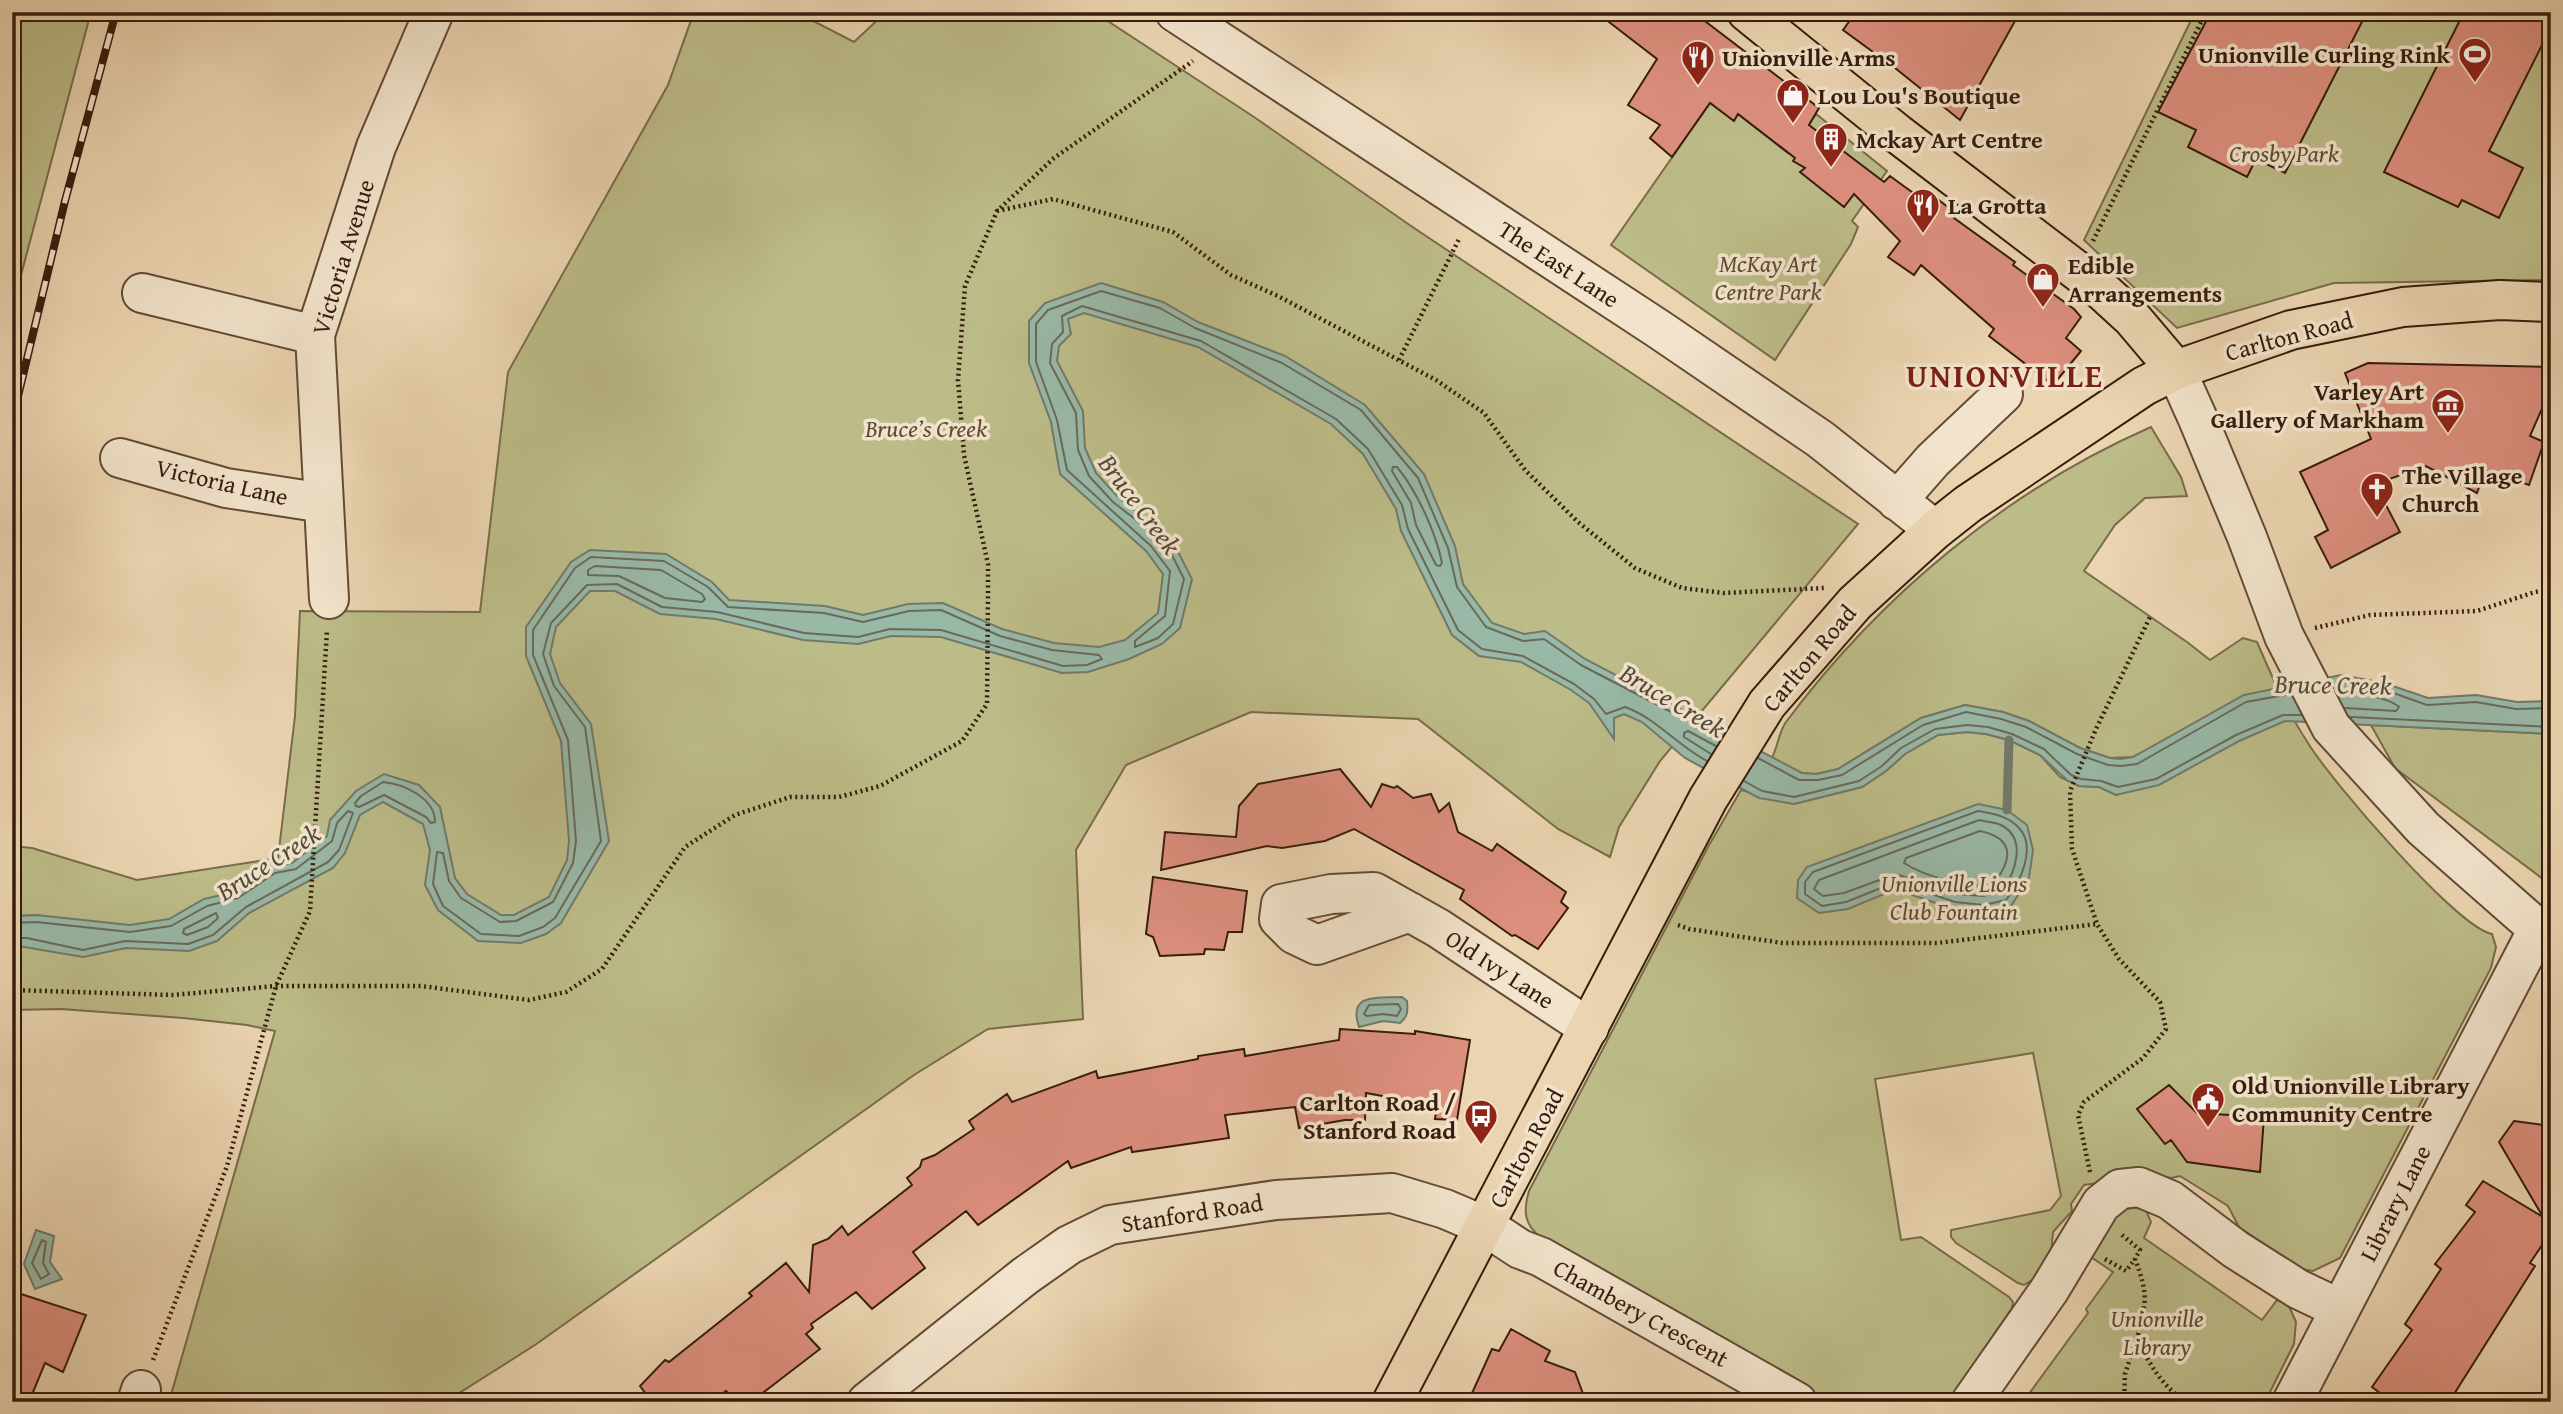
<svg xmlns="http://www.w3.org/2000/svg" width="2563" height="1414" font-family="'Gentium Book Plus',serif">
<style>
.green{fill:#bcbc88;stroke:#796c4a;stroke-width:2}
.water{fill:#99b9a8;stroke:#717a6a;stroke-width:2}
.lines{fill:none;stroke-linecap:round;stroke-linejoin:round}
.shore{stroke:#686a5a;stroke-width:2}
.stream{stroke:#717a6a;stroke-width:9}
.building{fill:#dd8f7e;stroke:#361c0d;stroke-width:2}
.minor-casing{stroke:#634a36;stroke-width:42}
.major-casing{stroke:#361c0d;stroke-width:42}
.path{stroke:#361c0d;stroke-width:4.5;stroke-dasharray:2 3.5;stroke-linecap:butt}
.minor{stroke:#f2e4cc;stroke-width:38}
.major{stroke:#ebd5b1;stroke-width:38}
.rail-casing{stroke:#361c0d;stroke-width:8}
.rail{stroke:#f2e4cc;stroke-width:5;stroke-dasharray:16;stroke-linecap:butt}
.labels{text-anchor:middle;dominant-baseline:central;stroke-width:7;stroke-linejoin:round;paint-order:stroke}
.poi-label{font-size:24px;font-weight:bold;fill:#361c0d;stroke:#f2e4cc;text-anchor:start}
.park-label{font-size:24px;font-style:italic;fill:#5e4c32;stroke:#f2e4cc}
.street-label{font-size:24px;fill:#361c0d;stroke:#f2e4cc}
.water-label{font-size:26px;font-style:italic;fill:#544b3c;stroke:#f2e4cc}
.district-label{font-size:32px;font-weight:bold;letter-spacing:2px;fill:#7a1f14;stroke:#f2e4cc}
</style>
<rect width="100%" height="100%" fill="#ebd5b1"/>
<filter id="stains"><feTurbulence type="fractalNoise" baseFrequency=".00286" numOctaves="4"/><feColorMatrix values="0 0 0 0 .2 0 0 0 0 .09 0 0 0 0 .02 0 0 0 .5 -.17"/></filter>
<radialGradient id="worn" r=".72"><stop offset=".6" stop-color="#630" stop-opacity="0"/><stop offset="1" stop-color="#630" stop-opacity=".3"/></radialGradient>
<!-- green -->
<path class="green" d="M12,12H91L12,309Z
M694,12H796L854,42L886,12H1094L1254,117L1414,228L1858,524L1660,761L1619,827L1610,857L1558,829L1418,719L1251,712L1126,765L1076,850L1083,1019L988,1029L914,1075L535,1345L445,1402H169L275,1031L247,1025L183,1018L61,1009L12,1010V846L32,848L137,880L278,858L295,716L300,611L480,612L508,372L668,85Z
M2195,12H2551V280L2334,283L2177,328L2084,240Z
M1710,103L1738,114L1788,153L1816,114L1887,171L1852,221L1858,227L1851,244L1775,360L1611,245Z
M2151,427L2181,477L2187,496L2145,498L2115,525L2084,571L2187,642L2210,660L2243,638L2257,642C2272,677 2287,711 2308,743C2329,778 2457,928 2492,934L2496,947L2491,968L2340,1258L2313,1271L2299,1269L2239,1227L2228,1206L2180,1176L2171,1178L2157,1175L2084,1185L2071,1204L2072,1211L2053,1232L2051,1254L2034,1279L2024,1285L2018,1283L1956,1243L1951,1237V1230L2050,1210L2061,1196L2033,1053L1875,1079L1901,1240L1921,1237L2009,1297L2013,1302L2012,1308L1948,1402H1819L1811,1393L1541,1238C1524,1224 1523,1211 1529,1191L1708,847L1741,790L1794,804L1862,787L1886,771L1905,754L1938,735L1967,732L1986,734L2009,740L2040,755L2060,777L2079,786L2099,787L2117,795L2172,737L2133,757L2110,758L2080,748L2029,721L2003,712L1965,705L1921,718L1838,769L1816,774L1802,773L1770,761C1778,749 1778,733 1786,722C1880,596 2007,490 2151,427Z
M2371,725L2551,734V885L2395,768Z
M2144,1206L2151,1222L2144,1238L2262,1320L2277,1300L2288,1304L2296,1322L2294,1344L2265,1402H2023L2088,1313L2086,1309L2113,1272L2088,1255L2116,1217L2126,1209Z"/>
<!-- water -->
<path class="water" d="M1101,283L1163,302L1198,322L1285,356L1365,405L1424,474L1455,546L1463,584L1492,623L1524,634L1545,631L1585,659L1802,773L1817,774L1838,769L1921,718L1965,705L2003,712L2029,721L2080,748L2110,758L2120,759L2133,757L2244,695L2341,675L2384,683L2428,698L2476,695L2517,702L2551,701V734L2285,721L2239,741L2159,785L2116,795L2099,787L2079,786L2068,781L2040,755L2009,740L1986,734L1967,732L1938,735L1905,754L1886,771L1862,787L1794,804L1759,798L1685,758L1642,722L1624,714L1614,718V739L1589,703L1571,690L1521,662L1479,656L1452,635L1401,531L1396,509L1363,454L1331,424L1198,347L1084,313L1068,319L1071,334L1059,346L1057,361L1083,411L1085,448L1096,473L1118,497L1171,538L1192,579L1180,628L1162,644L1129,659L1088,672L1062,673L941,637L891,636L858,644L803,640L716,619L660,614L615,591H590L556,627L550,654L560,683L591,724L609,841L561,923L546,934L521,943L478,941L438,910L425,885L430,850L423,824L383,802L360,815L345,853L333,868L249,913L217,941L189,951L126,948L83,957L12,945V916L36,915L130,925L169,919L204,899L235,892L273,866L292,863L327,836L330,820L356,791L384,774L419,785L440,807L455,878L467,894L501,915H514L549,897L567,860L569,841L561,741L526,656V627L571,562L590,550L666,554L712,582L729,600L825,606L863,615L908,604L943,603L1002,629L1054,643L1099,647L1125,640L1158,613L1163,574L1146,551L1060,474L1051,422L1029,363V321L1045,303Z
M1978,804L2007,810L2027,825L2033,850L2029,878L2011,906C1961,917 1942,905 1896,889L1848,909L1819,913L1797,898L1798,880L1807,867Z
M1402,997L1407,1001C1408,1010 1408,1017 1400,1023L1383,1021L1359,1027C1347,992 1379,998 1402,997Z
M36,1230L54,1236L50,1262L62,1279L35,1289L24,1264Z"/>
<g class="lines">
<!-- shore -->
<path class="shore" d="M1393,467H1397C1417,491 1436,533 1442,563L1440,566L1436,565L1416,525L1411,503L1392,471Z
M591,557L664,561L708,587L728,607L824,613L863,622L909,611L941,610L1000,636L1052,650L1099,655L1102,659L1087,665L1063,666L941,630L890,629L858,637L804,633L717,612L662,607L617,584L587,585L551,623L543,654L554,686L585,727L601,841L555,918L543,927L519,936L481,934L443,906L433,884L437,852L443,853L449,881L461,898L500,922L516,921L553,902L573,863L576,841L568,740L533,655V630L575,568Z
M595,566L661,570L702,594L705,599L702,602L665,598L619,576L588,575V570Z
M2333,684L2342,682L2382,689L2427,705L2476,702L2516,709L2551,708
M2337,692C2351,690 2389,698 2399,707L2396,711L2345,708
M2351,717L2551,727
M1711,754L1684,737V733L1688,731L1716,746
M1758,758L1799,780H1818L1842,775L1923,725L1966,712L2001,719L2026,727L2077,754L2108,765L2121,766L2137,764L2246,702L2290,694
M1707,761C1678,746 1656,718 1625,707L1606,714L1594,699L1574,684L1523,656L1482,649L1458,630L1408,529L1402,505L1368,449L1336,419L1201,341L1082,306L1062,316L1063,332L1052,344L1050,363L1076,413L1078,450L1089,476L1113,502L1166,543L1184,579L1173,624L1158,638L1135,647V641L1165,616L1170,571L1151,546L1067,470L1057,420L1036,362V324L1048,310L1101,291L1160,308L1195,328L1282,363L1361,410L1418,478L1448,548L1457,587L1486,627L1523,641L1544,639L1581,665L1721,738
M1744,781L1762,791L1794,797L1859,781L1882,766L1901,748L1935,729L1967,725L1988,727L2012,734L2044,749L2071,775L2081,779L2101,781L2118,787L2156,779L2236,735L2283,715H2301
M383,782C404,784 435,798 435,822L431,823L426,817L384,795L359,807L356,806L355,803L361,796Z
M1978,811C1993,814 2009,816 2019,828C2037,847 2020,883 2006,900L1984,905L1955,902L1896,882L1846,902L1822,906L1805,894V882L1813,872Z
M1979,820C1986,822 1994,822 2001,825C2028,839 2015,874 2001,892L1983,896L1956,894L1896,874L1844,893L1823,896L1814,889L1819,880Z
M1980,831C2013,838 2014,858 1994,883C1969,889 1926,877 1904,863L1906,858Z
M216,913L218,918L208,927L187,935L183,933L184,929Z
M12,923L36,922L130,932L171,926L207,906L238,898L275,873L296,869L332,841L337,823L348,811L353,813L339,850L328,862L246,907L213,935L188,944L125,941L83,950L27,938H12
M1398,1004L1401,1009L1397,1016L1383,1014L1367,1016L1364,1014L1369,1005Z
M42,1240L46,1242L43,1263L49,1274L41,1279L32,1263Z"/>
<!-- stream -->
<path class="stream" d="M2007,810L2009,740"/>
</g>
<!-- building -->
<path class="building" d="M1596,12H1693L1819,108L1809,125L1884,182L1890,176L1927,203L1932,195L1957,214L1954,218L2015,262L2013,265L2074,309L2081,317L2066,338L2081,351L2053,385L1989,336L1994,329L1921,265L1914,275L1888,257L1900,241L1854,194L1844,207L1800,172L1805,168L1793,161L1795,158L1738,114L1734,121L1710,103L1672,157L1650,138L1660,125L1628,105L1657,59Z
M1856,12H2020L1960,120L1895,68L1843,30Z
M2211,12H2367L2285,173L2256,159L2247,177L2188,147L2196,130L2158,112Z
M2464,12H2551V27L2489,151L2523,168L2499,218L2462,200L2458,207L2384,172Z
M2368,363L2551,367V388L2530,436L2544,442L2529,485L2485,470L2477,493L2426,466L2375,484L2400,532L2331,568L2315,537L2328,530L2300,472L2371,439L2345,373Z
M1340,769L1371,807L1382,784L1394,788L1397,786L1413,798L1431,794L1439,812L1449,803L1458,832L1492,851L1497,844L1566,892L1561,902L1568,908L1538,949L1515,935L1512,936L1460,899L1464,890L1354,829L1325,841L1282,848L1267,846L1161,870L1165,832L1236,837L1239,806L1258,784Z
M1153,877L1247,891L1242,932H1228L1224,950L1205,949L1204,954L1160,956L1153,937L1146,934Z
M1340,1029L1415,1034V1031L1470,1040L1457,1120L1435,1119L1437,1106L1366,1093L1365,1120H1345L1299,1128L1295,1107L1225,1115L1229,1138L1132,1152L1131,1147L1071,1168L1068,1161L978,1225L966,1211L913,1252L925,1268L872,1309L856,1292L811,1324L813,1328L806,1334L820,1349L751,1402H736L726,1391L713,1402H652L640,1386L665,1360L669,1362L752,1296L749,1293L786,1263L809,1292L813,1245L828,1239L842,1226L848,1235L912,1185L907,1178L920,1167L922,1160L935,1155L974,1129L969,1121L1007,1094L1012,1102L1096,1071L1098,1078L1198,1059V1056L1244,1049L1245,1056L1339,1040Z
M2169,1085L2197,1113L2264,1117L2260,1172L2187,1162L2171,1140L2165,1144L2137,1109Z
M2514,1121L2551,1126V1232L2530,1263L2535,1266L2449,1402H2392L2372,1387L2412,1330L2405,1324L2441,1269L2435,1264L2475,1212L2466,1205L2483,1181L2543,1217L2499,1142Z
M21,1294L86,1315L63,1372L45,1363L29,1402H12V1312Z
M1511,1329L1550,1351L1545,1361L1575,1372L1586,1402H1468L1492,1349L1499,1351Z"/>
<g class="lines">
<defs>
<path id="minor" d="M1175,12L1660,330L1820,439L1935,530
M142,293L315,335
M2176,370L2198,419L2247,537L2284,636L2331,727L2423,828L2538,929L2551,938
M120,458L226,488L324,503
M1897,501L1933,460L2003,394
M329,599L315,335L376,147L434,12
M1410,912L1317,945L1294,934L1279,919L1281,904L1331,894L1374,892L1438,928L1589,1028
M137,1402L141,1390
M867,1402L1025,1276L1069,1245L1110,1225L1276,1200L1392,1193L1445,1209L1485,1226L1520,1249L1541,1257L1797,1402
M1971,1402L2050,1289L2101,1204L2120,1189L2139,1187L2170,1200L2235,1249L2298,1289L2340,1309
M2292,1402L2538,929"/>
<path id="major" d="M1747,12L1898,134L2097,286L2132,318L2176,370
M1392,1402L1708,799L1767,704L1855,603L1935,530L1968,504L2144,386L2176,370L2291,330L2403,307L2500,300L2551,302"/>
</defs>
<!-- minor casing -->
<use href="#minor" class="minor-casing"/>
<!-- major casing -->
<use href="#major" class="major-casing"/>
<!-- path -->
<path class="path" d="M997,211L1053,199L1173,232L1231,275L1278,296L1436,380L1484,413L1525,470L1578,522L1635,568L1682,588L1724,593L1824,588
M2093,241L2206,12
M1399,360L1459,239
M2315,628L2370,615L2477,611L2535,592L2551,589
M1678,925L1689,929L1783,943H1937L2097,924L2072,849L2070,791L2096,729L2150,617
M12,990L172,995L276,986H421L529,1000L566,992L602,969L685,847L735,815L790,797H839L880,786L962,741L987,704L988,593V564L964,455L958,380L965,286L997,211L1054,158L1193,61
M2090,1172L2078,1115L2084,1102L2143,1058L2166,1029L2160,1002L2119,959L2097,924
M2122,1235L2140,1250L2135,1259C2149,1296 2146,1301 2137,1339C2151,1366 2160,1384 2186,1402
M2105,1259L2126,1271L2135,1259
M153,1360L227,1166L276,986L310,911L327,630
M2124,1402L2125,1374L2136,1340"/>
<!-- minor -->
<use href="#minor" class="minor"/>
<!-- major -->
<use href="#major" class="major"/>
<defs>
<path id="rail" d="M12,421L65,201L116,12"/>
</defs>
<!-- rail casing -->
<use href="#rail" class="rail-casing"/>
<!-- rail -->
<use href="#rail" class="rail"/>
</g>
<!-- icons -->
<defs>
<symbol id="stadium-pin" viewBox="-11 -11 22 30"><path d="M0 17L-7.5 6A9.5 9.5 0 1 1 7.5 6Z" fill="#8f2418" stroke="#f2e4cc"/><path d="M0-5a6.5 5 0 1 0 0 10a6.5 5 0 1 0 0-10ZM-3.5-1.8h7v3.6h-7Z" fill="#fff"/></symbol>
<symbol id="restaurant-pin" viewBox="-11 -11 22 30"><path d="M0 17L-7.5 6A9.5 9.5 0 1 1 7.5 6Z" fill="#8f2418" stroke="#f2e4cc"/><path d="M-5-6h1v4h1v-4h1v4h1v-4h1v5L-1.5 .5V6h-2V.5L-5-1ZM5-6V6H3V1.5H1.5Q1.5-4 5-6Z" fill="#fff"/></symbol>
<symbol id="shop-pin" viewBox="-11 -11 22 30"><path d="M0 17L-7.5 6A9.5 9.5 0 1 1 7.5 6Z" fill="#8f2418" stroke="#f2e4cc"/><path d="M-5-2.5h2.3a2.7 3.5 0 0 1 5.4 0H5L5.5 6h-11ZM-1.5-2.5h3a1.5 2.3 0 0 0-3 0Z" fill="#fff"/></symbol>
<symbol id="building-pin" viewBox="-11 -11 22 30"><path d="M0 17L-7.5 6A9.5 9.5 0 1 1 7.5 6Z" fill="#8f2418" stroke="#f2e4cc"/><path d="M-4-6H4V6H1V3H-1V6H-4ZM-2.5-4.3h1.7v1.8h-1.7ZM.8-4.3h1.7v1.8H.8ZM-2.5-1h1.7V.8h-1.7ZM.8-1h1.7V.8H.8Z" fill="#fff"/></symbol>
<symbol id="museum-pin" viewBox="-11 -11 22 30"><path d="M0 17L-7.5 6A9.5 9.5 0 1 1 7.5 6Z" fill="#8f2418" stroke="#f2e4cc"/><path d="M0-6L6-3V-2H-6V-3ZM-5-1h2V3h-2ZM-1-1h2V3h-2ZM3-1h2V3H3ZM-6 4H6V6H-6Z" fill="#fff"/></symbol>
<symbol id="church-pin" viewBox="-11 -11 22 30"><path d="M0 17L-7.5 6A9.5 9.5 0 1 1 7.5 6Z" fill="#8f2418" stroke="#f2e4cc"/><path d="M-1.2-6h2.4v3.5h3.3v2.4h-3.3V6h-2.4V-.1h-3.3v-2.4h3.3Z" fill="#fff"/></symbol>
<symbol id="civic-pin" viewBox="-11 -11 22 30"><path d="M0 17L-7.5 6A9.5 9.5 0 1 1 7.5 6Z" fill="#8f2418" stroke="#f2e4cc"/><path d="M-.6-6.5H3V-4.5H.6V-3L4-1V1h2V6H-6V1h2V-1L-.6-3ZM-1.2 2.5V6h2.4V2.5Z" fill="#fff"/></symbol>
<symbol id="bus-pin" viewBox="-11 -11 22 30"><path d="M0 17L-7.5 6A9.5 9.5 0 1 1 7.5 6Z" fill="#8f2418" stroke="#f2e4cc"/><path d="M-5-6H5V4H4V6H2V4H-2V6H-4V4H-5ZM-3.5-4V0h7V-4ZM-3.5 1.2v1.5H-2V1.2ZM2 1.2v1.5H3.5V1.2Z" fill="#fff"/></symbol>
</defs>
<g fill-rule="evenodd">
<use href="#stadium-pin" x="2456" y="35" width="38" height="52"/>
<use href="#restaurant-pin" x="1679" y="38" width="38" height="52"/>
<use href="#shop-pin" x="1774" y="76" width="38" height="52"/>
<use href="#building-pin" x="1812" y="120" width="38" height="52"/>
<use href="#restaurant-pin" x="1904" y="186" width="38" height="52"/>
<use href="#shop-pin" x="2024" y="260" width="38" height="52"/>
<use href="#museum-pin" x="2429" y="386" width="38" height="52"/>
<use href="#church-pin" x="2358" y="470" width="38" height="52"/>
<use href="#civic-pin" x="2189" y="1080" width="38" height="52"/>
<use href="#bus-pin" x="1462" y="1097" width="38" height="52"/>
</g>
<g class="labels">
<!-- poi labels -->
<g class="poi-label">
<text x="2450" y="54" text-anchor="end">Unionville Curling Rink</text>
<text x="1722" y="57">Unionville Arms</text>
<text x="1818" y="95">Lou Lou's Boutique</text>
<text x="1856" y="139">Mckay Art Centre</text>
<text x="1948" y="205">La Grotta</text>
<text x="2068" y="265">Edible<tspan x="2068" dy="28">Arrangements</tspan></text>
<text x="2424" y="391" text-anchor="end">Varley Art<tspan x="2424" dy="28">Gallery of Markham</tspan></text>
<text x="2402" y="475">The Village<tspan x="2402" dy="28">Church</tspan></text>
<text x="2232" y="1085">Old Unionville Library<tspan x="2232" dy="28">Community Centre</tspan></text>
<text x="1456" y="1102" text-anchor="end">Carlton Road /<tspan x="1456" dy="28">Stanford Road</tspan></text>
</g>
<!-- park labels -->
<g class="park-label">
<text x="2284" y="153">Crosby Park</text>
<text x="1768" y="263">McKay Art<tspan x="1768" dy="28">Centre Park</tspan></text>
<text x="926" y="428">Bruce’s Creek</text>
<text x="1954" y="883">Unionville Lions<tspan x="1954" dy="28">Club Fountain</tspan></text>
<text x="2157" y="1318">Unionville<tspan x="2157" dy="28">Library</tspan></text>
</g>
<!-- street labels -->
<g class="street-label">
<text transform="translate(343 257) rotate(-73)">Victoria Avenue</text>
<text transform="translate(1559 264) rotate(33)">The East Lane</text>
<text transform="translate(2289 336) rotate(-15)">Carlton Road</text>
<text transform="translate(222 482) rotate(13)">Victoria Lane</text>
<text transform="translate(1809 658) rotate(-50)">Carlton Road</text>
<text transform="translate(1500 969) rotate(33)">Old Ivy Lane</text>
<text transform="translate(1526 1148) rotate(-62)">Carlton Road</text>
<text transform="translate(2395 1203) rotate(-63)">Library Lane</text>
<text transform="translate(1192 1213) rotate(-9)">Stanford Road</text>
<text transform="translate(1641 1313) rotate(29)">Chambery Crescent</text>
</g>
<!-- water labels -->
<g class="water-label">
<text transform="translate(1140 504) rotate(53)">Bruce Creek</text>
<text transform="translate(2333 684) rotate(1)">Bruce Creek</text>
<text transform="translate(1673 700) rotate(31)">Bruce Creek</text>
<text transform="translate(268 862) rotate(-33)">Bruce Creek</text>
</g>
<!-- district labels -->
<g class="district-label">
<text x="2005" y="375">UNIONVILLE</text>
</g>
</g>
<!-- margin -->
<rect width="2563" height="1414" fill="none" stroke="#ebd5b1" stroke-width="42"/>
<rect x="14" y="14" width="2535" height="1386" fill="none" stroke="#361c0d" stroke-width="3.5"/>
<rect x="21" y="21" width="2521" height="1372" fill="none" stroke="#361c0d" stroke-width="2"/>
<rect width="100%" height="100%" filter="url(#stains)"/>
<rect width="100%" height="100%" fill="url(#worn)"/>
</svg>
